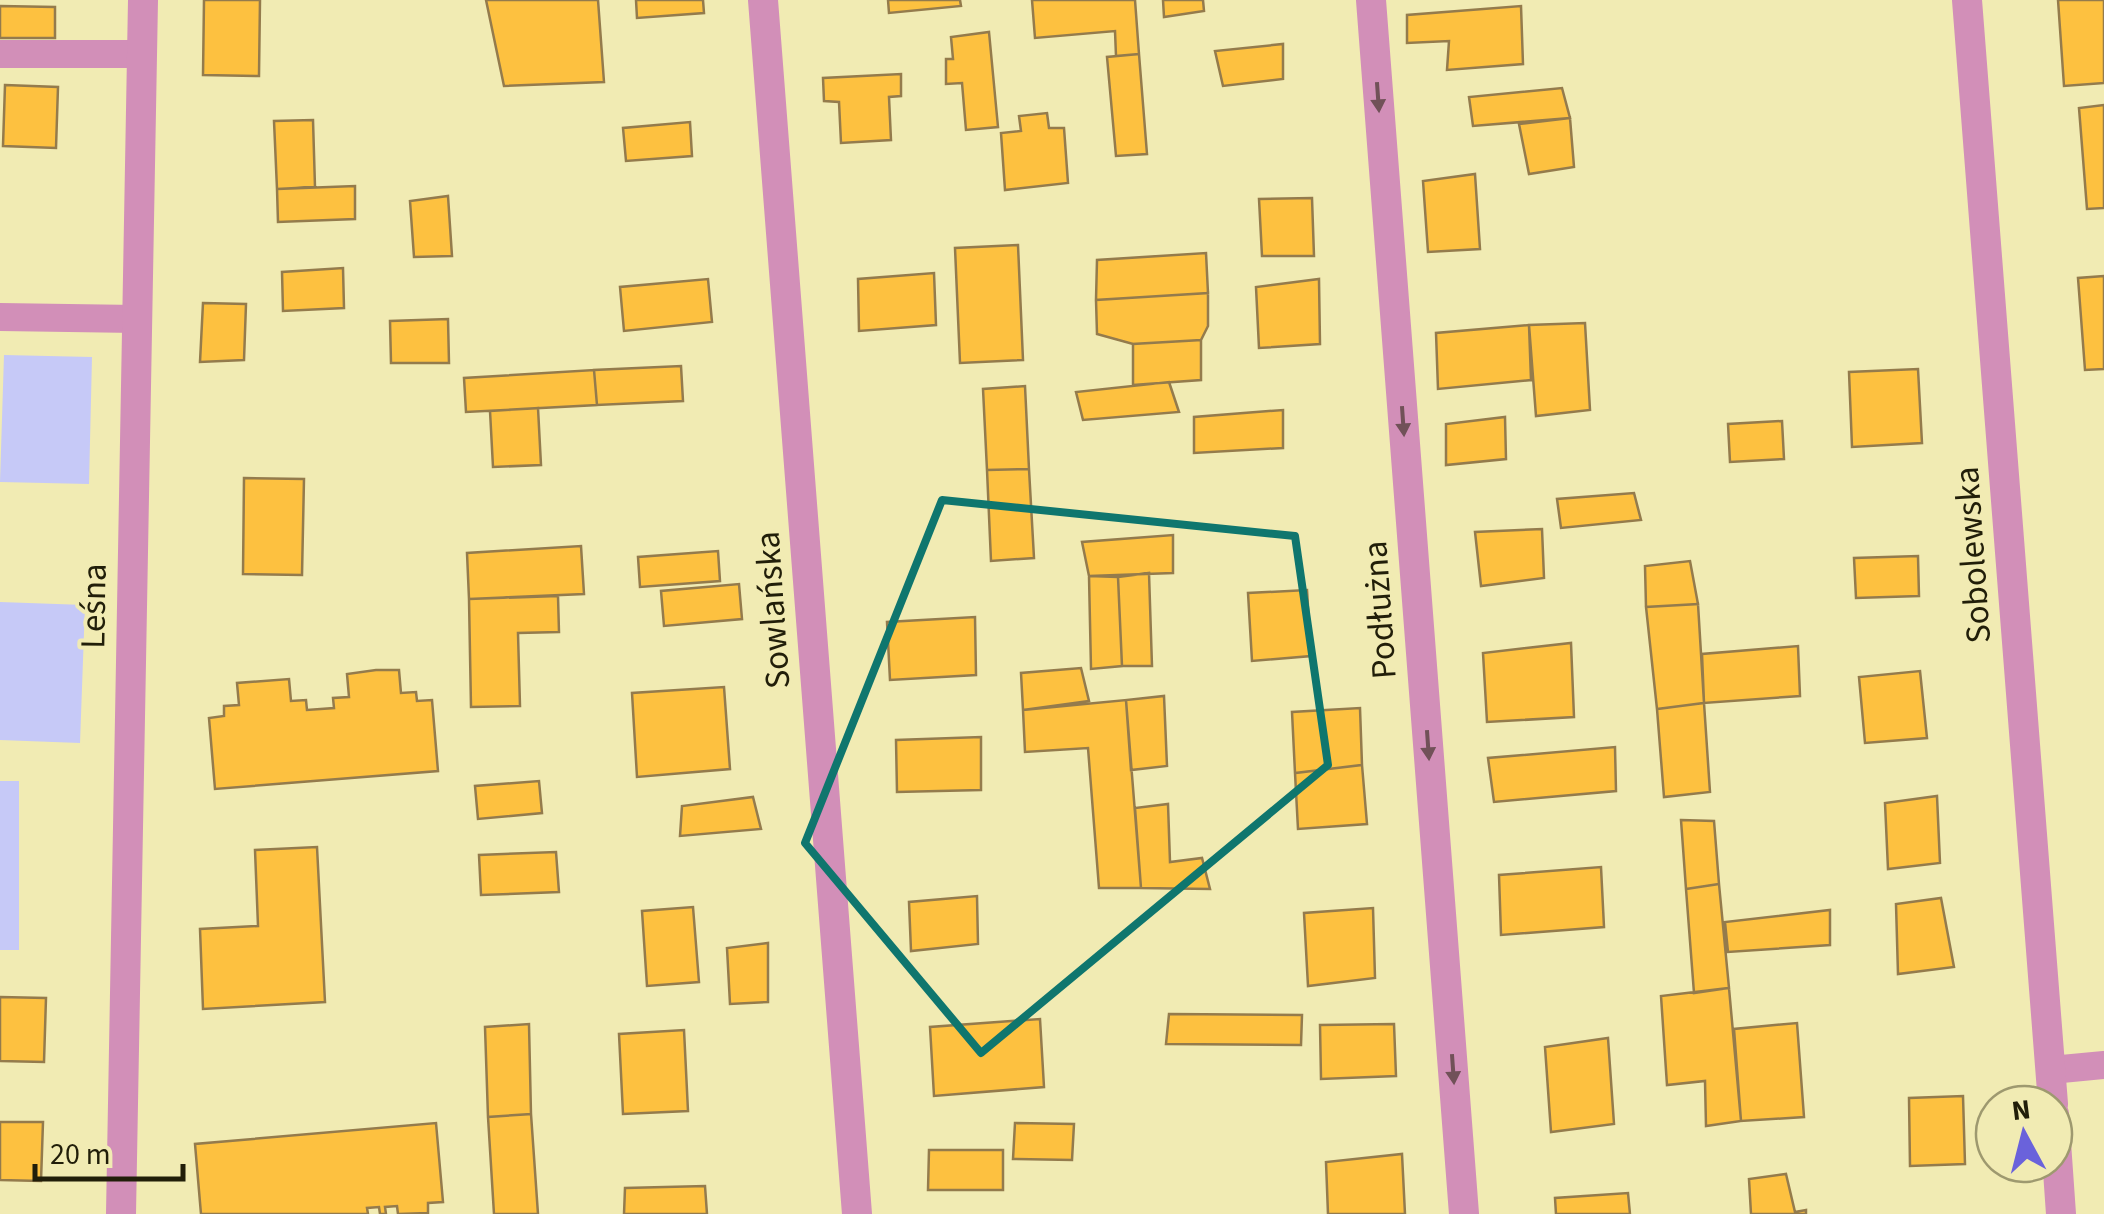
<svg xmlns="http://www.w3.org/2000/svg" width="2104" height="1214" font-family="'Source Sans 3',sans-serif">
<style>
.green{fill:#c6c9f7}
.building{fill:#fdc140;stroke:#947b4c;stroke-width:2.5}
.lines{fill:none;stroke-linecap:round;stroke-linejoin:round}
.lane{stroke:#d28fb8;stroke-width:28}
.street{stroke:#d28fb8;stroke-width:30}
.oneway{fill:#715158}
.marked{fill:none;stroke:#0f766e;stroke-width:8;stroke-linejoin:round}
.labels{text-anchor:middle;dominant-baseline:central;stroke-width:8;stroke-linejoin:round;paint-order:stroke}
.street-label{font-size:35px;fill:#211e09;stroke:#f1ebb3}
</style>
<rect width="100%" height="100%" fill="#f1ebb3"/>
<!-- green -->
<path class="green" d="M4,355L92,357L89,484L0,482Z
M0,602L85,605L80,743L0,740Z
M0,781H19V950H0Z"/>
<!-- building -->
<path class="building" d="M204,0H260L259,76L203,75Z
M486,0H598L604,82L504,86Z
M636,0H703L704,13L637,18Z
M888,0H960L961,6L889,13Z
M1032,0H1135L1139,54L1116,56L1115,31L1035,38Z
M1163,0H1203L1204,11L1164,17Z
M2058,0H2104V83L2064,86Z
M0,6L55,7V38H0Z
M1521,6L1523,64L1447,70L1449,41L1407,43V15Z
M989,32L998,127L966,130L962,83L946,84V59H953L951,37Z
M1283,44V79L1223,86L1215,51Z
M1139,54L1147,154L1116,156L1107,57Z
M901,74V96L889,97L891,140L841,143L839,102L824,101L823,78Z
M5,85L58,87L56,148L3,146Z
M1562,88L1570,118L1473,126L1469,97Z
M2104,105V208L2087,209L2079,108Z
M1047,113L1049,128H1064L1068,183L1005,190L1001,133L1021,131L1019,116Z
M1570,118L1574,167L1529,174L1519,124Z
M313,120L315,187L277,189L274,121Z
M690,122L692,156L626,161L623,128Z
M1475,174L1480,249L1428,252L1423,181Z
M355,186V219L278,222L277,189Z
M448,196L452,256L414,257L410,201Z
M1312,198L1314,256H1262L1259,199Z
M1018,245L1023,360L960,363L955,248Z
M1206,253L1208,293L1096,300L1097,260Z
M343,268L344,308L283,311L282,272Z
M934,273L936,325L859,331L858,279Z
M2104,276V369L2085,370L2078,278Z
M708,279L712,322L624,331L620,287Z
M1319,279L1320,344L1259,348L1256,287Z
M1208,293V326L1201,340L1133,344L1097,334L1096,300Z
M203,303L246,304L244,360L200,362Z
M448,319L449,363H391L390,321Z
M1585,323L1590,410L1536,416L1529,325Z
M1529,325L1531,380L1438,389L1436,333Z
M1201,340V380L1133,385V344Z
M681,366L683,401L597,405L594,370Z
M1918,369L1922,443L1852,447L1849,372Z
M594,370L597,405L466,412L464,378Z
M1169,382L1179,412L1083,420L1076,392Z
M1025,386L1029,469L987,470L983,389Z
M538,408L541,465L493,467L490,411Z
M1283,410V448L1194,453V417Z
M1505,417L1506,459L1446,465V424Z
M1782,421L1784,459L1730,462L1728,424Z
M1029,469L1034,558L991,561L987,470Z
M244,478L304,479L302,575L243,574Z
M1634,493L1641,520L1561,528L1557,499Z
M1542,529L1544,578L1481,586L1475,532Z
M1173,535V573L1089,576L1082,542Z
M581,546L584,594L469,599L467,553Z
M718,551L720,581L640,587L638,557Z
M1918,556L1919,596L1856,598L1854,558Z
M1690,561L1698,604L1646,607L1645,566Z
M1149,573L1152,666H1122L1118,577Z
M1089,576L1118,577L1122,666L1091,669Z
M739,584L742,619L664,626L661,591Z
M1307,590L1311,656L1252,661L1248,593Z
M558,596L559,632L518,633L520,706L471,707L469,599Z
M1698,604L1704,703L1657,709L1646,607Z
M975,617L976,675L890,680L887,622Z
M1571,643L1574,717L1487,722L1483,653Z
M1798,646L1800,696L1704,703L1702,654Z
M1081,668L1089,701L1023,710L1021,673Z
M376,670H399L401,693L416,692L417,701L432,700L438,771L215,789L209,718L224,716V706L239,705L237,683L289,679L291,701L306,700L307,710L334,708L333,698L349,697L347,674Z
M1920,671L1927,738L1865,743L1859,677Z
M724,687L730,769L637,777L632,693Z
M1164,696L1167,766L1131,770L1126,700Z
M1126,700L1141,888H1099L1088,748L1025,752L1023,710Z
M1704,703L1710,792L1664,797L1657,709Z
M1360,708L1362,765L1295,773L1292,712Z
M981,737V790L897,792L896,740Z
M1615,747L1616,791L1494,802L1488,758Z
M1362,765L1367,824L1298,829L1295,773Z
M539,781L542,813L478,819L475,786Z
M1937,796L1940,863L1888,869L1885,803Z
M753,797L761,829L680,836L682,806Z
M1168,804L1170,862L1202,858L1210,889L1141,888L1135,808Z
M1681,820L1714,821L1719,884L1686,889Z
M317,847L325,1002L203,1009L200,929L258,926L255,850Z
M556,852L559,892L481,895L479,855Z
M1601,867L1604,927L1501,935L1499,875Z
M1719,884L1729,988L1694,993L1686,889Z
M977,896L978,944L911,951L909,902Z
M1941,898L1954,967L1898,974L1896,904Z
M693,907L699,982L647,986L642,911Z
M1373,908L1375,978L1308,986L1304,913Z
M1830,910V945L1728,952L1725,922Z
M768,943V1002L730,1004L727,948Z
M1729,988L1741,1121L1706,1126L1705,1081L1667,1085L1661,996Z
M0,997L46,998L44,1062L0,1061Z
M1169,1014L1302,1015L1301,1045L1166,1044Z
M1040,1019L1044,1087L934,1096L930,1027Z
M1797,1023L1804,1117L1741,1121L1734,1029Z
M529,1024L531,1114L488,1117L485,1027Z
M1394,1024L1396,1076L1321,1079L1320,1025Z
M684,1030L688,1111L623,1114L619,1034Z
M1608,1038L1614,1124L1551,1132L1545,1047Z
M1963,1096L1965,1164L1910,1166L1909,1098Z
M531,1114L538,1214H494L488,1117Z
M0,1122H43L41,1181L0,1180Z
M436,1123L443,1202L428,1203V1213L398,1214L397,1206L385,1207L386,1214H380L379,1207L367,1208L368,1214H201L195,1144Z
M1015,1123L1074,1124L1072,1160L1013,1159Z
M929,1150H1003V1190H928Z
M1402,1154L1405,1214H1328L1326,1162Z
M1786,1174L1795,1212L1806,1210V1214H1751L1749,1179Z
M705,1186L707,1214H624L625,1188Z
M1628,1193L1630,1214H1556L1555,1198Z"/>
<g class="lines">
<!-- lane -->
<path class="lane" d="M0,54H142
M0,317L137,319
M2051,1070L2104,1065"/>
<!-- street -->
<path class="street" d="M763,0L857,1214
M1371,0L1464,1214
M1967,0L2053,1104
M2054,1114L2061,1214
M121,1214L143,0"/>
</g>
<!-- one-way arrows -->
<defs><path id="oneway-solid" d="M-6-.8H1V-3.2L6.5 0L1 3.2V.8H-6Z" transform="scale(2.5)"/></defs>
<g class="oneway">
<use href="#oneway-solid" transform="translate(1378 97) rotate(86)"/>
<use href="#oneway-solid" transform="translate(1403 421) rotate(86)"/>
<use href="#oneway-solid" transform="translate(1428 745) rotate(86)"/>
<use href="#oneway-solid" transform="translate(1453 1069) rotate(86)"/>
</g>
<!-- marked area -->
<path class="marked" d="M942,500L1295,536L1328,765L981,1053L805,843Z"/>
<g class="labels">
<!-- street labels -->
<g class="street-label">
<text transform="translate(1973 555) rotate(-94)">Sobolewska</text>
<text transform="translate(94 606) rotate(-89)">Leśna</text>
<text transform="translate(773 610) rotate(-94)">Sowlańska</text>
<text transform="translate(1380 610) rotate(-94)">Podłużna</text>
</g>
</g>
<!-- north arrow -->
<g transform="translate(2024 1134) rotate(353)"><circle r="48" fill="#f1ebb3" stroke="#9e996f" stroke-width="2.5"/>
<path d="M0-8L18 38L0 25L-18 38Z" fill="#6a62db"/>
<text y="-15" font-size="28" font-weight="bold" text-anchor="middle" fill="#211e09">N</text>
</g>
<!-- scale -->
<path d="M35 1164v15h148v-15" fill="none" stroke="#211e09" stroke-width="5"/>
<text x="50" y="1164" font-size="30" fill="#211e09" stroke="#f1ebb3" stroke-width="8" paint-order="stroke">20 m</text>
</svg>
